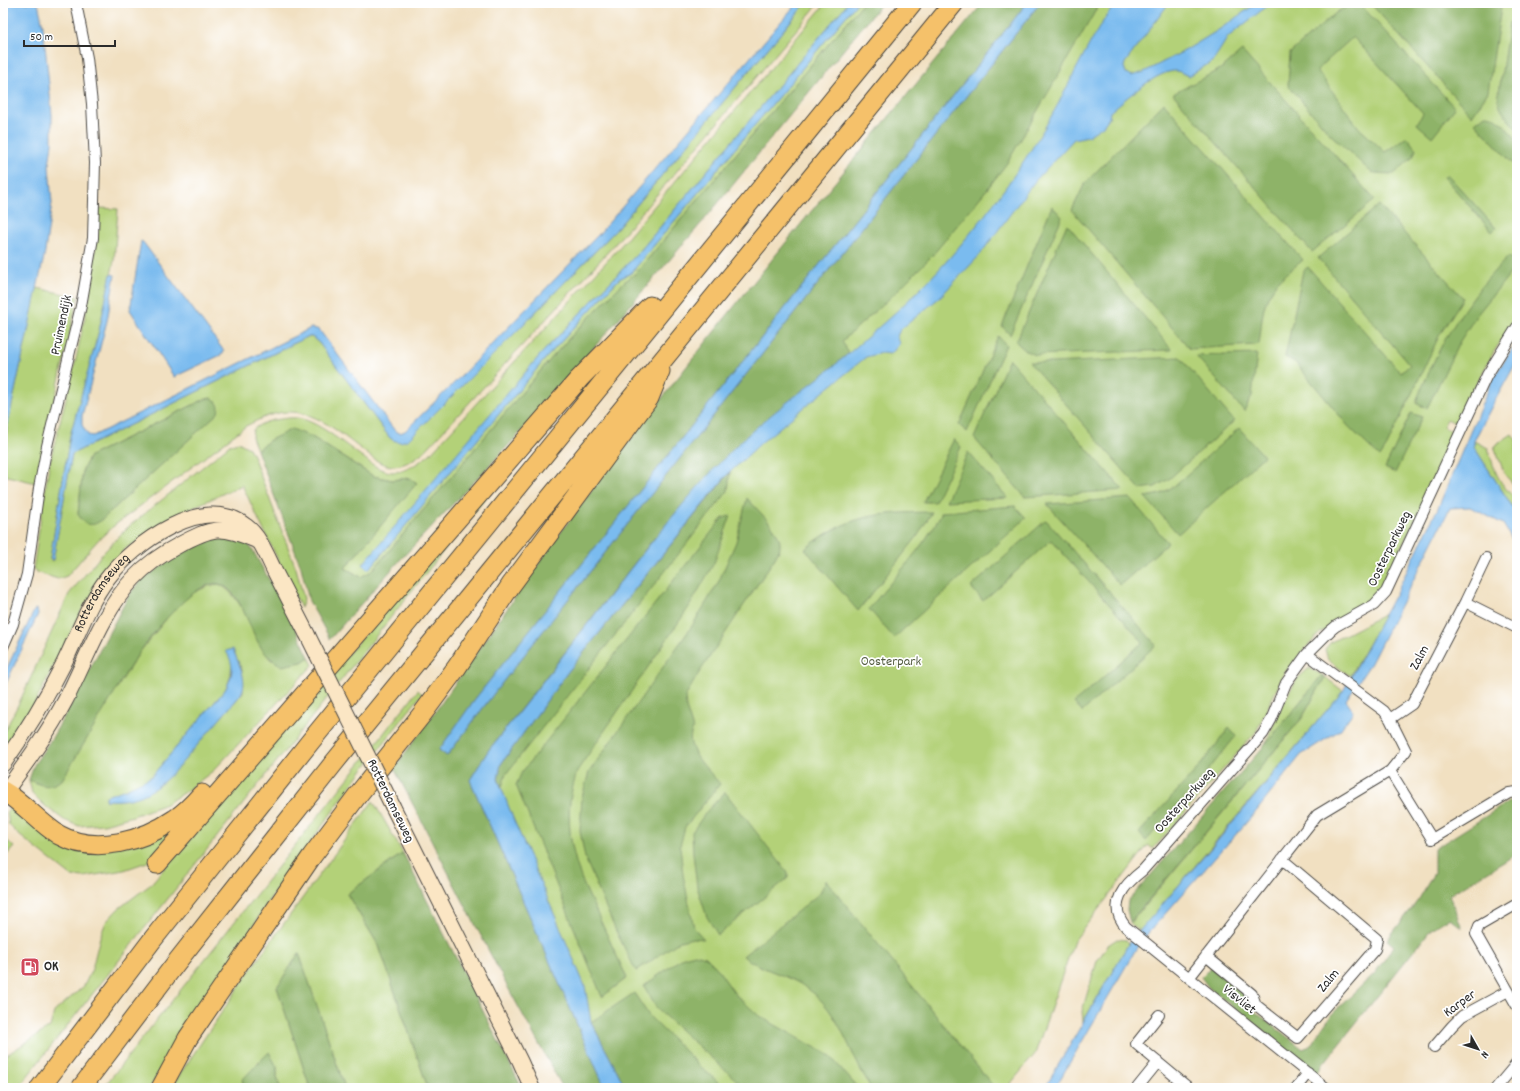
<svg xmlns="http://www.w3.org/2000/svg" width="1520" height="1091" font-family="Dekko,sans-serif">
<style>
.green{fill:#b3d178;stroke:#6f7e52;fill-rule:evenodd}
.forest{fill:#8eb368;stroke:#5c6f4a}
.water{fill:#7abbef;stroke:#52738d}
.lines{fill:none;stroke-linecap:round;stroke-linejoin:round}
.minor-casing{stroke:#494642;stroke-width:12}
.secondary-casing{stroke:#494642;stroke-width:17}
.motorway-casing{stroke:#494642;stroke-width:21}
.minor{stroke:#fff;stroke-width:10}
.secondary{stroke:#fbe6c4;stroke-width:15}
.motorway{stroke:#f5c16b;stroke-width:19}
.secondary-bridge-casing{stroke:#494642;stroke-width:17;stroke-linecap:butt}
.secondary-bridge{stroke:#fbe6c4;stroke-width:15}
.labels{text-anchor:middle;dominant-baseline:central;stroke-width:3.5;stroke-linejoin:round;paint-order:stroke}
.street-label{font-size:14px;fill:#2b2b2b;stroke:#fff}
.park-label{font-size:14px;fill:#545d42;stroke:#fff}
.poi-label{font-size:14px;font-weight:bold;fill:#2b2b2b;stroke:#fff;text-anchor:start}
</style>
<rect width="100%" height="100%" fill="#fff"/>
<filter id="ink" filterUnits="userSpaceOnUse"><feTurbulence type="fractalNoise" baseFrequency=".025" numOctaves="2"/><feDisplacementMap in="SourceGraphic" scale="8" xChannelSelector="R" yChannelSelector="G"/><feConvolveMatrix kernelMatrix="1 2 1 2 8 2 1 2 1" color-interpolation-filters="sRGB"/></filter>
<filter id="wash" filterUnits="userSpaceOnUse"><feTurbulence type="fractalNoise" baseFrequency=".012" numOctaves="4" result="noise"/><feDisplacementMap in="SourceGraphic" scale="16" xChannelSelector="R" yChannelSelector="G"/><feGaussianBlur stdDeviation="0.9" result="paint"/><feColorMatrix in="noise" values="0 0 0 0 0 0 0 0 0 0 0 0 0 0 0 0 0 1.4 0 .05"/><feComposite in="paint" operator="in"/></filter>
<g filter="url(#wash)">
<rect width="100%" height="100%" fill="#f1e0c1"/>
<!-- green -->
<path class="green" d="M806,3H819L615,244L426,450C417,457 406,466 393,466C381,466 370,456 361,449C341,434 318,413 292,412C275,411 260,419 246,426L115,525L98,540L67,576L58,579L38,573L33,569L49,465L75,363L89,298L95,252L99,208L118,209L114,261L99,331L70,436L50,559L51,561L53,560L72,454L307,337H312L319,343L390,438H410L510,338L615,231ZM205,399L217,413L110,512L101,521L78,514L83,469L90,456Z
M826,3H848L640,251L541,354L434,482L371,567L546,358L619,279L631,273L857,3H863L636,273L623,283L573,334L542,369L372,571L361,577L345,568L416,483L410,478L392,480L373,476L312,437L270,440L257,450L252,437L253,430C260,423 271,420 281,419C287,418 295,417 302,419C320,423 348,447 364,458C371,464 381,471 391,472C405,473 418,463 429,455L618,249Z
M1019,3H1517V317L1495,350L1471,394L1457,424L1447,419L1443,427L1454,432L1437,475L1380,591L1374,600L1320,633L1306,648L1285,672L1256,732L1153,849L1148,845L1074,941L1035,1054L1007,1088H589L422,759Z
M37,288L78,297L36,483L3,475V446Z
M1512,434L1517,441V488L1505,475L1494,446Z
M1474,441L1488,448C1495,472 1498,483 1517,500V514L1474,447Z
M238,442L249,448L252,453L296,568L304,599L301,608L242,485L198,505L125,549L83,608L29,715L3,756V734L20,701L69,594L105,551L127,528L231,444Z
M529,443L18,1088H3V1043L5,1042V1056L50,1027L54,1012L84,986L92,969L100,937L106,922L118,909L150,885Z
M219,584C246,598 251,638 271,660L302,662L309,657L313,665L214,770L192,787L166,804L133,816L104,824L79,826L64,820L45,806L32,793L29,780L42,785L117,688L139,653L175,608L193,593L208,586ZM233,650L242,670L243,692L238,698L176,769L158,786L122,800H105L107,796L126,789L151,777L225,690C234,673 230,667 233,650Z
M1385,614L1350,676L1328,660L1325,649L1331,642Z
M1309,668L1322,675L1265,745L1281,707L1297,679Z
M1325,677L1343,691L1140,931L1130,923L1302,718Z
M418,690L422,694L361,772L269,900L245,940L175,1042L150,1088H103Z
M373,801L403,853L347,894L379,946L428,1088H345L299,954L277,987L310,1088H280L277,1077V1067L259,1061L252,1071L242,1080L245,1088H172L176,1080L253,966Z
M10,805L94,848L184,819L153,860L124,870L84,877L71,876L19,835L9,825L7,812Z
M3,837L14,847L3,859Z
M1117,939L1126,940L1129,943L1083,1022L1082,1011L1097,961L1108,945Z"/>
<!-- forest -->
<path class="forest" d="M863,3H882L705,219L520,433L401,559L330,639L309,601L301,567L257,450L270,440L292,429L312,437L373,476L392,480L410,478L417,483L345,568L361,577L372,571L542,369L573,334L623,283L636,273Z
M983,3H1027L475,699L439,750L447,756L498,688L1040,3H1100L1020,141L1007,163L988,188L931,257L890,298L842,341L849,354L748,435L716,467L651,542L488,751L470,780L605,1088H563L506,984L394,768C462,678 523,582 591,491C716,324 850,164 983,3Z
M1353,3H1359L1455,108L1432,137L1417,124L1423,113L1353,37L1317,70L1359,128L1385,152L1407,137L1416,149L1413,157L1394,174L1372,173L1330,134L1288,85L1290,53L1337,12Z
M1370,3H1497L1501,8L1488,92L1472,116Z
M1509,22L1517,31V129C1509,120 1499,111 1498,99Z
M1242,51L1375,200L1312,252L1173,94L1222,68Z
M1164,103L1303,260C1292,269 1279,278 1272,290C1261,305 1262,326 1259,344L1255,345L1190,349L1072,210L1085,183Z
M1485,115C1498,114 1509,131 1517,140V168L1475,123Z
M1447,174L1496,228L1492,232L1444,177Z
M1379,205L1463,298L1439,336L1387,446L1380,457L1349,427L1295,362L1285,357L1303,271L1308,267L1401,373L1410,365L1318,258Z
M1052,206L1062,217L1010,335L1002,326Z
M1067,224L1172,350L1035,355L1026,351L1016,342Z
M1509,256L1517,265L1476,316L1460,341L1427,408L1417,404V399C1425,381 1433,362 1442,345C1459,314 1484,280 1509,256Z
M998,336L1006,345L967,432L959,425Z
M1257,354L1252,396L1244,411L1196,356Z
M1180,357L1234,421L1169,479L1155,487L1140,489L1029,362L1051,363Z
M1009,359L1123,490L1025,497L974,438Z
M211,398L216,401L219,406L218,413L110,512C99,524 88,532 78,514L83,469L90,456L205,399Z
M1411,413L1422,417L1395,473L1385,468Z
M1239,428L1264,456L1178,534L1145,497L1161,494L1174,486Z
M954,439L961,447L935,502H923Z
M968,452L1008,498L946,501Z
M730,472L728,491L721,500L506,774L502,787L498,779L501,764L567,673Z
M747,498C756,509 782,531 780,546C780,550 777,554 775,558L697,676L685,697L686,707L693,729C682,748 709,770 720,784L685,827L680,846L683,875L694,928L704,939L693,938L680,941L636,971L615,929L585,858L580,831L582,797L589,772L692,626L718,583L736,542Z
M1130,498L1168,543L1120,585L1047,504Z
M1015,506L1026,518L894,638L869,609C894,577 924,548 942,512Z
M932,512L917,537L858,611L805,549C848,514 879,513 932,512Z
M731,515L714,563L689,607L577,771C575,780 571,791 570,801C567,830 573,858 584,885L627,978L602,997L516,785L522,772L722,519Z
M1046,520L1156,645L1082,712L1074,703L1143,642L1051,540L983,601L971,587Z
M214,535L244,540L252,549L292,621L309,657L302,662L282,666C276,662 270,659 265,653C250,635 244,596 222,585C198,574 151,636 139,653C128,669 118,686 109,702C93,728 78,754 62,780C47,789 44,786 29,780L34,765L52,738L75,697L129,595L141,580L198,541Z
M1322,675L1325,677L1302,718L1130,922L1127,910L1128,901L1265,745Z
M1229,728L1236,736L1206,773L1146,841L1139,833L1199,767Z
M725,792L788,873V878L718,935L707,917L697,887L693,853L692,832L707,811Z
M1517,800V854L1449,895L1462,928L1450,918L1432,928L1316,1073L1209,988L1201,977L1211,967L1248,997L1249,1007L1303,1049L1310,1046L1332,1014L1375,973L1394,946L1387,940L1419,899L1434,873V849L1510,801Z
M403,853L522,1088H428L379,946L347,894Z
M826,880L994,1087V1088H871C850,1056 841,1012 808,989C788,974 762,971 743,956L820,893Z
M299,953L345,1088H310L277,987Z
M695,954L706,957L716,967L735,994L759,1016L829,1055L858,1088H745L657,1009L644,986L683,957Z
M634,993L650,1017L704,1070L725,1088H626L591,1022Z
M269,1052L277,1067V1077L280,1088H245L242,1080Z"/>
<!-- water -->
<path class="water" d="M3,3H38L43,26L52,114V143L49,166L52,203L45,252L3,446Z
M797,3H806L615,231L510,338L410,438C403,443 397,443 390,438L319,343L312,337H307L72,454L53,560L50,559L70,436L99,331L111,274L115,275L107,321L82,416V425L88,435L93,436L311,328L317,329L320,331L395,431L400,433L405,431L455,382L599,234Z
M848,3H857L631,273L619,279L546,358L371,567L367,569L363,564L541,354L640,251Z
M1027,3H1040L498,688L447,756L439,750L475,699Z
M1116,3H1169L1125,63L1124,67L1126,73L1131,76L1144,72L1186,50L1220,29L1257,3H1271L1228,37L1213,61L1189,76C1185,75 1181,72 1177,71C1159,69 1124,100 1110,112L1109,118L1103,126L1088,136L1074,139L1035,181L979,256L939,298L901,329C897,335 895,338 900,343L891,354L881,353L866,357L762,442L727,475L567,673L501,764L498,779L513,818L585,986L591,1022L626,1088H605L470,780L488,751C528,701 567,650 607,599C647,547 688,495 734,448C769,413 811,386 848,354C884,323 921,291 952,255C992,209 1028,159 1057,106C1076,71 1092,34 1116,3Z
M141,241L143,242L224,351L223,354L174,377L130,310Z
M1517,342V361L1492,406L1474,441V447L1517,514V547L1503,524L1470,507L1450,508L1371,663L1346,700L1353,712L1340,730L1301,755L1255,813L1149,932L1136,949L1055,1088H1045L1129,943L1219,839L1343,691L1398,589L1438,508L1493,378Z
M35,609L37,610L38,614L3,690V676Z
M233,649C239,666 251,683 238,698C223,715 209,732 194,749C180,765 166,783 147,793C134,800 119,801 105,800L106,796L126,789L151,777L225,690C233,675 235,666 226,651Z"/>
</g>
<g filter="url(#ink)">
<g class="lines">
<defs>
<path id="minor" d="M1465,602L1517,628
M3,647L13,624L27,574L39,488L47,446L81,306L93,238L95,163L92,104L87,58L76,3
M1390,719L1412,704L1465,602L1486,558
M1390,771L1432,839L1509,793L1517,792
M1517,904L1479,926L1476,934L1517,1006
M1206,956L1252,994L1256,1005L1298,1038L1375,949L1377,939L1282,859
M1189,978L1317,815L1390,771L1406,751L1390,719L1384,711L1307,654
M1159,1015L1136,1044L1189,1088
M1434,1047L1452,1026L1462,1016L1508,991
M1137,1088L1158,1062
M1296,1088L1308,1073
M1326,1088L1126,927C1106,904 1125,884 1143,870L1263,734L1271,720L1286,683L1307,654L1330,631L1336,626L1374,605L1386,592L1487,375L1517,327
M1496,1088L1517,1063"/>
<g id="secondary">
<path id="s1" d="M3,764C26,732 46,699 64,663C78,635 88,604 107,579C133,544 204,492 246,526C259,535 268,558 275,572C286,593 296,613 307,634"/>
<path d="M5,792C26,763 48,733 65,701C86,661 102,612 133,579C146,565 162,554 179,545C212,527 221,525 255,540"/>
<path d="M393,807L520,1061L532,1088"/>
</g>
<path id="motorway" d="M3,791C23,802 39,823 59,835C95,855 143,841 175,819C186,812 194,803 202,794
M157,864L579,379L650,306
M40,1088L153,939L310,742L912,3
M81,1088L176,963L333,764L954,3
M161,1088L188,1038L312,856L357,796L423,713L457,667L511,585L649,398L660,371"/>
</defs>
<!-- minor casing -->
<use href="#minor" class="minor-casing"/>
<!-- secondary casing -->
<use href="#secondary" class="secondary-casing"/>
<!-- motorway casing -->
<use href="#motorway" class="motorway-casing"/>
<!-- minor -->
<use href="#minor" class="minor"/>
<!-- secondary -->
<use href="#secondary" class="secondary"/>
<!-- motorway -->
<use href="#motorway" class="motorway"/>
<defs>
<path id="secondary-bridge" d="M307,634L393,807"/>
</defs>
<!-- secondary-bridge casing -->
<use href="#secondary-bridge" class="secondary-bridge-casing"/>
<!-- secondary-bridge -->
<use href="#secondary-bridge" class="secondary-bridge"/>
</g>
</g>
<!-- icons -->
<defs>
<symbol id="fuel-square" viewBox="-11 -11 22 22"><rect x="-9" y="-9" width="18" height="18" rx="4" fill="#d1495b" stroke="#fff"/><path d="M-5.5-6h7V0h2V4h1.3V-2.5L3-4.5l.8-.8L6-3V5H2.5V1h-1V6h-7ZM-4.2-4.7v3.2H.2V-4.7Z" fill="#fff"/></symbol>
</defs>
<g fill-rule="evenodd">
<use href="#fuel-square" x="19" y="956" width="22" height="22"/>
</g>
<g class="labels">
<!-- street labels -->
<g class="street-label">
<text transform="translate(62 325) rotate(-78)">Pruimendijk</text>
<text transform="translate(1390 549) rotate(-64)">Oosterparkweg</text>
<text stroke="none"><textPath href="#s1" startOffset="198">Rotterdamseweg</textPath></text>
<text transform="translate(1420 658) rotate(-62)">Zalm</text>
<text transform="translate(390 801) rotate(64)">Rotterdamseweg</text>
<text transform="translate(1185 801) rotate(-48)">Oosterparkweg</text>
<text transform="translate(1329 981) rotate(-50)">Zalm</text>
<text transform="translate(1239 1000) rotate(39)">Visvliet</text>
<text transform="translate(1460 1004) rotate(-36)">Karper</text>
</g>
<!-- park labels -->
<g class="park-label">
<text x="891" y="662">Oosterpark</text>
</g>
<!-- poi labels -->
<g class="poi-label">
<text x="44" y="967">OK</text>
</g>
</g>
<!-- margin -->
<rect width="1520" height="1091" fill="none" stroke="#fff" stroke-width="16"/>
<!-- north arrow -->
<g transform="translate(1478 1049) rotate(129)" stroke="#ffffff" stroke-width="3" paint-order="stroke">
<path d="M0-3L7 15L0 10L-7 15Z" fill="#2b2b2b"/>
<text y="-6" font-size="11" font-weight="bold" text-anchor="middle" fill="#2b2b2b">N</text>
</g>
<!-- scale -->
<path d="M24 40v6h91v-6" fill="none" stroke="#2b2b2b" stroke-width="2"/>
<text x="30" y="40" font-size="12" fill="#2b2b2b" stroke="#ffffff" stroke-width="3" paint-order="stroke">50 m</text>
</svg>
